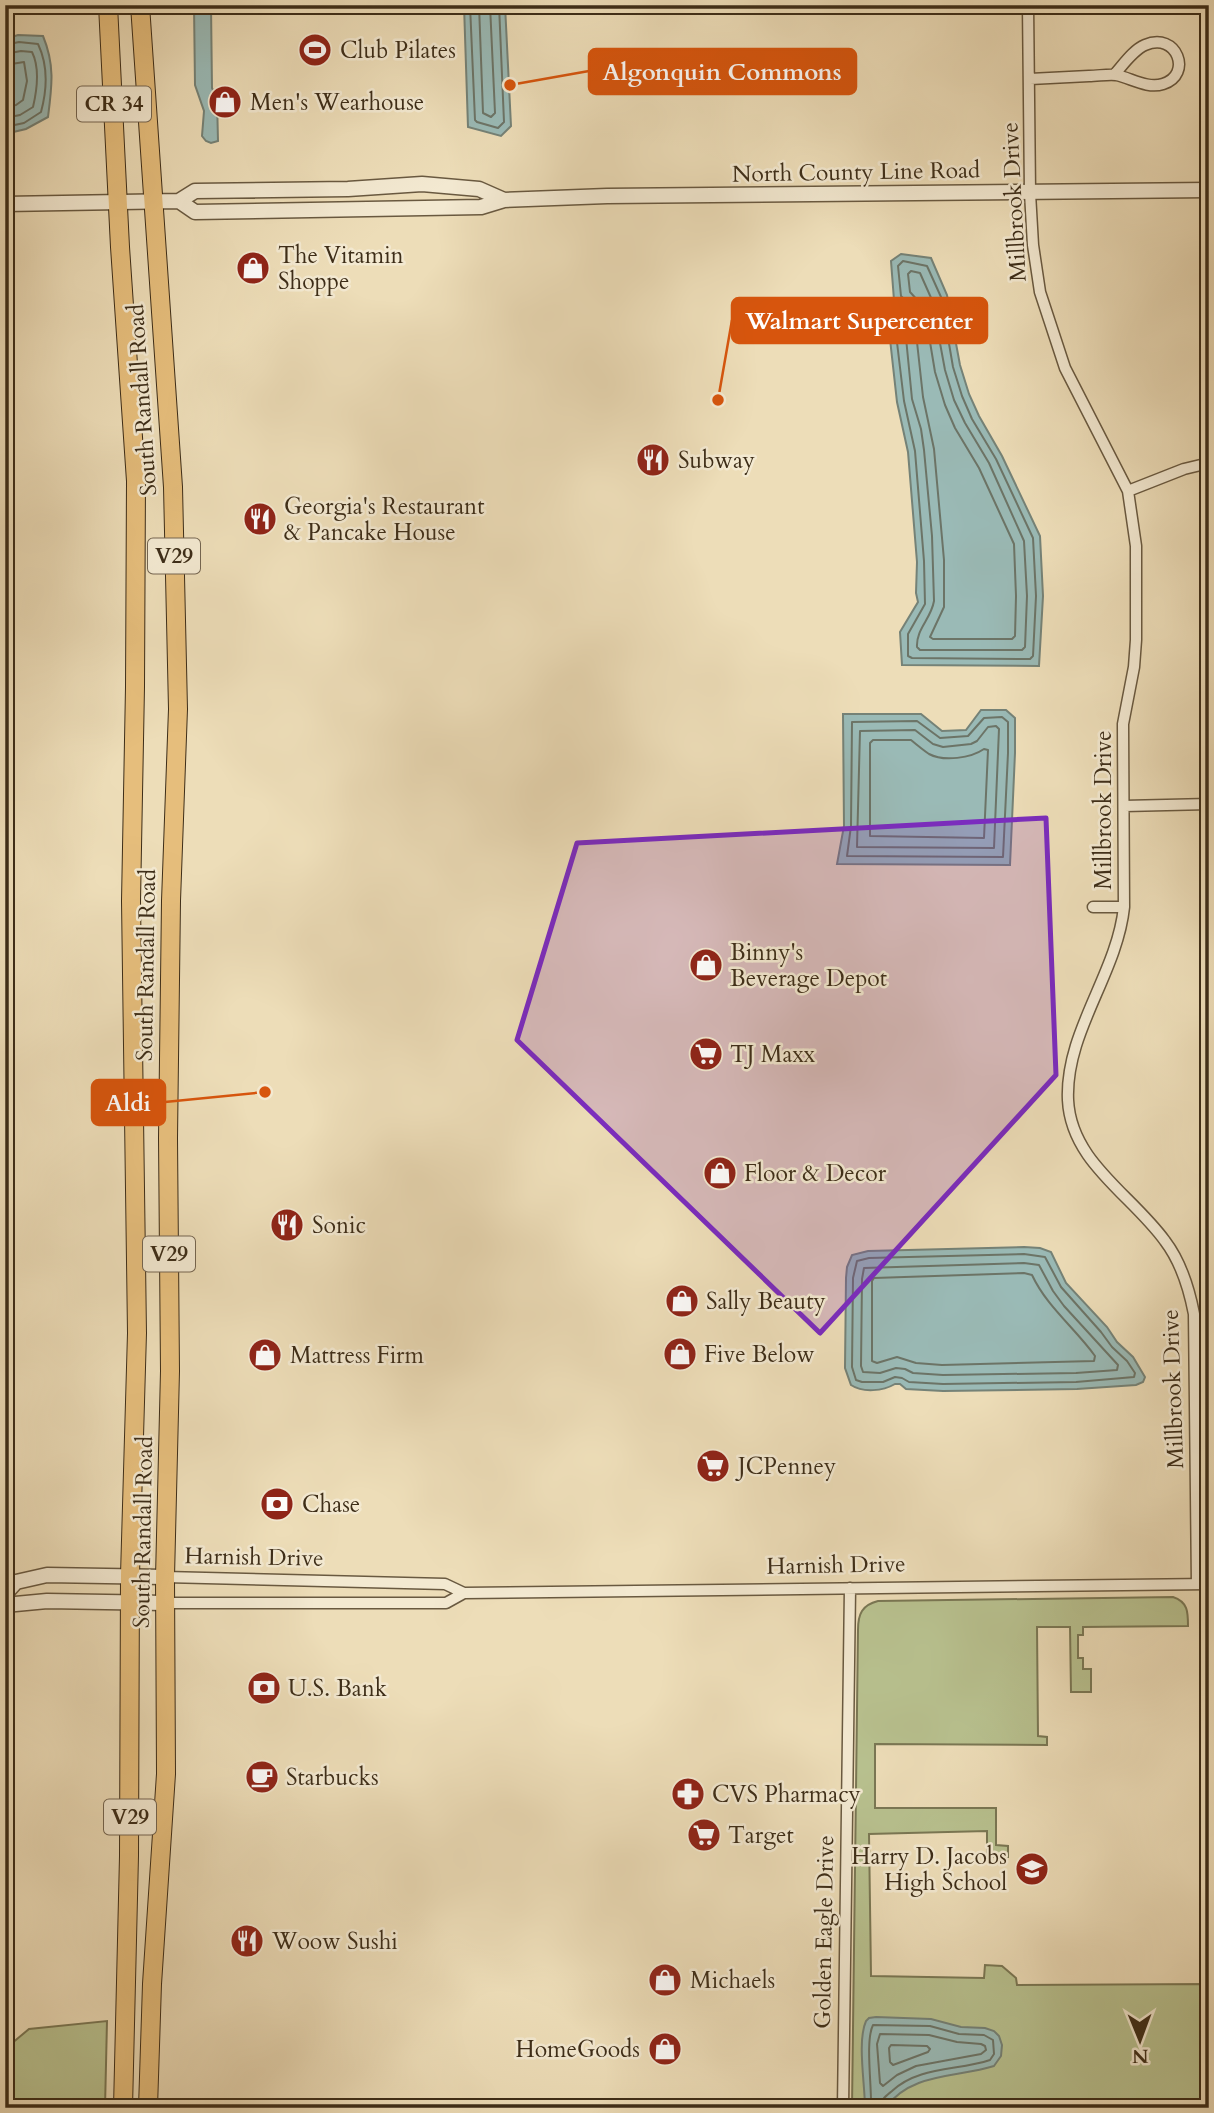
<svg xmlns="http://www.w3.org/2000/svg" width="1214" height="2113" font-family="Cardo,serif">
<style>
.green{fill:#b8c18f;stroke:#7a7754;stroke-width:2}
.water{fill:#9abab6;stroke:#758277;stroke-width:2}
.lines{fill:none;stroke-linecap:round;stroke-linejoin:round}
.shore{stroke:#6c7467;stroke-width:2}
.minor-casing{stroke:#695940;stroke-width:13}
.tertiary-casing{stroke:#695940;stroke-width:17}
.primary-casing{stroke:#3d2d18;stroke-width:20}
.minor{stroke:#f3e9d1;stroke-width:10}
.tertiary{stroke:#f3e9d1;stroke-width:14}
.primary{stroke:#e6be7c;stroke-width:18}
.marked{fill:#7b2cbf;fill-opacity:0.2;stroke:#7b2cbf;stroke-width:5;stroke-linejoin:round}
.labels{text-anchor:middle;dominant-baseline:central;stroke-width:5;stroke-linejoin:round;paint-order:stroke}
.shield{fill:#f3e9d1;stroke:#746550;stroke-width:2}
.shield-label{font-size:21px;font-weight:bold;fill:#3d2d18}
.poi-label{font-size:23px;fill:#3d2d18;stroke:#f3e9d1;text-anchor:start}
.street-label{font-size:23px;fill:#3d2d18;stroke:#f3e9d1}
.leader{fill:none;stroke:#d7550d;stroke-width:2.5}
.callout-dot{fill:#d7550d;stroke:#f3e9d1;stroke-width:2.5}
.callout{fill:#d7550d;stroke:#d7550d;stroke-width:2.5}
.callout-label{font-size:24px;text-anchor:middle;font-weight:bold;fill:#fff}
</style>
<rect width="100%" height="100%" fill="#edddb8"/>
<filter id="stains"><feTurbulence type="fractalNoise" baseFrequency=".00286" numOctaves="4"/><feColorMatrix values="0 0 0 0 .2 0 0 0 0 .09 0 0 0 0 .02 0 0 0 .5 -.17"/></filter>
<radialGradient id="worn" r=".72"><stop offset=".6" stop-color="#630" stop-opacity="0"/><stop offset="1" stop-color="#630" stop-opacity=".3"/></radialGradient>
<!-- green -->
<path class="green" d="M1173,1597C1188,1602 1188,1612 1188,1626L1083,1627V1635H1078V1658H1083V1669H1091V1692H1071L1070,1627H1037L1038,1736L1047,1737V1745L875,1744V1808H996V1845L1008,1846V1857H987V1831L869,1834L871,1976L984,1978L985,1965L1002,1966L1016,1978L1017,1985L1209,1984V2108H852L858,1630C858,1614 862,1605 878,1601Z
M1209,1608V1927L1207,1692Z
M107,2021L105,2108H5V2049L29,2029Z"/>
<!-- water -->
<path class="water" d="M194,5H211L212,88L217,99L218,141L211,143L206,141L202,136L204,111L195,85Z
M464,5H505L511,126L501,136L468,127Z
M18,35L43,36C55,65 52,86 48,117L26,129L5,134V39Z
M901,254L931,258L947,295L960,365L969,394L979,416L1002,456L1040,536L1043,596L1039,666L902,665L900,632L918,602L916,593L917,562L908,452L897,402L889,330L907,312L894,300L891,261Z
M981,710H1006L1015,718V753L1010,865L837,864L844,826L843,714H921L942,731L966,730Z
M1024,1247L1040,1248L1051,1252L1066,1283L1107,1327L1117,1342L1133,1357L1145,1377L1143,1382L1136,1385L1077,1389L943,1391L906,1389L900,1384H895C883,1391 863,1393 851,1385L845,1368L846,1278L847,1267L852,1255L868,1251Z
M876,2017L931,2019L961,2027L985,2028L994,2031L999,2036L1002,2045L1001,2056L994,2066C956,2078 912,2072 885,2108H865C865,2084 857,2041 866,2021L869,2018Z"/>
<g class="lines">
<!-- shore -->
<path class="shore" d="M470,5L475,120L477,122L498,128L504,122L499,5
M479,5L483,113L491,117L495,113L490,5
M5,45L19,42L38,44C48,65 47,90 41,112L24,123L5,127
M5,54L21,51L32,52C40,68 37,90 33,107L20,115L5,118
M5,65L24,62L27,81L23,100L16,105L5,107
M903,261L927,266L941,297L953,367L962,396L972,419L996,459L1033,538L1036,596L1033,656L1030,659L912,658L908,656V634L925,604L924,561L915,451L904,401L896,334L912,318L914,313L912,307L901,296L898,266Z
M911,271L920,273L932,300L945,370L954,400L965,423L989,463L1024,541L1027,596L1025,647L1022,650H920L917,647C916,629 931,619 934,601L932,536L924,450L921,429L912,399L906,338L920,322L923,313L920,303L910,292L908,274Z
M924,333L929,336L935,372L945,405L955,428L979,468L1014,544L1016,596L1015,636L1012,639H933L930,637L944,607V560L934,449L923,397L917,342Z
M1002,717L1008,722V753L1003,857L847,856L851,826L852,722L917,721L940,738L968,736L984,718Z
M996,726L999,729L994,848L857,847L860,731L915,730L933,744L943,747L971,744L977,741L988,727Z
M911,740C917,745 923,750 929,754C944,762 971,758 984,749L988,750L984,838L870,836V743L873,740Z
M1024,1254L1045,1257L1061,1287L1101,1332L1112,1347L1127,1361L1135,1373L1134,1377L1076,1382L943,1384L909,1382L902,1378L895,1377L883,1382H862L856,1380L852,1367L853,1278L857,1261L869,1258Z
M1024,1263L1039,1265L1053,1291L1064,1306L1118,1365L1117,1370L1076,1373L943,1375L913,1373L905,1369L896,1368L880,1373L863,1372L861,1366L862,1279L864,1268Z
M1024,1273L1032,1275C1047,1307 1075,1328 1095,1356L1094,1361L942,1365L916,1363L897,1357L877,1363L872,1361V1281L874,1278Z
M880,2034L929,2035L957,2042L981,2044L985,2046L986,2050L981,2054L916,2066L897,2075L883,2086L880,2083L877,2044Z
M891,2045L927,2046L930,2049L928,2052L893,2065L890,2062L889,2048Z
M871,2108C872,2087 865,2041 873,2025L930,2026L959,2034L984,2035L993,2040L994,2054L990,2060C957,2071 919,2066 892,2091C886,2096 881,2099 880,2108"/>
<defs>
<path id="minor" d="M1028,5L1030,193L1033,245L1040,292L1065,368L1128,491L1136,546V640L1134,667L1123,724L1124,907C1117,974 1065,1032 1068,1100C1071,1162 1131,1194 1165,1241C1181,1262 1189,1288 1194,1314L1197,1584
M1030,79C1050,78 1069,77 1089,76C1098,76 1108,74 1116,75C1131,78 1147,89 1163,84C1193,75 1177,31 1145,45C1133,50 1123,65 1114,75
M1128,491L1184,469L1209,463
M1124,806L1209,804
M1093,907H1124
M165,1577L445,1584L464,1593L1209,1584
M165,1603H446L464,1593
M843,2108L850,1588"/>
<path id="tertiary" d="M179,201L195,191L348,189L422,184L479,189L504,200
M5,204L179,201L195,212L481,207L504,200L607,196L1209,190
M5,1594L16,1582L47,1575L165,1577
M5,1605L47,1601L165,1603"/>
<path id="primary" d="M108,5L120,247L136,481L135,687L131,901L137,1333L130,1575L129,1856L123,2108
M140,5L173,487L178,709L171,901L168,1138L170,1371L165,1577L166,1774L152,1984L148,2108"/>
</defs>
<!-- minor casing -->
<use href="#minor" class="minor-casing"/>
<!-- tertiary casing -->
<use href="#tertiary" class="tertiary-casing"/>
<!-- primary casing -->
<use href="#primary" class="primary-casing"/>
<!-- minor -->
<use href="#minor" class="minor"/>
<!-- tertiary -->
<use href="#tertiary" class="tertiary"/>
<!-- primary -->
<use href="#primary" class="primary"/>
</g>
<!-- marked area -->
<path class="marked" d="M1046,818L1056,1075L820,1333L517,1040L577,843Z"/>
<!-- icons -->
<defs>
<symbol id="stadium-disc" viewBox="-11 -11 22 22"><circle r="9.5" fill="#8f2418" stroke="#f3e9d1"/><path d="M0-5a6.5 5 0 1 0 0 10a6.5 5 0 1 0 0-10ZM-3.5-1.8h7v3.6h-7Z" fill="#fff"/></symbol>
<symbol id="shop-disc" viewBox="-11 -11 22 22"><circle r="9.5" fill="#8f2418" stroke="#f3e9d1"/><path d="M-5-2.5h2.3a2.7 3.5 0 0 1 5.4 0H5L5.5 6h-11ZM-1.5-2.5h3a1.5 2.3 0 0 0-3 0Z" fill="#fff"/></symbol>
<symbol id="restaurant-disc" viewBox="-11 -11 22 22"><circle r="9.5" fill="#8f2418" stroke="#f3e9d1"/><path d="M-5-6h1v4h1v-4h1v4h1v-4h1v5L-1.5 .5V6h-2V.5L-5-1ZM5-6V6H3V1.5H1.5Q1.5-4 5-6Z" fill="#fff"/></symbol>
<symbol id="supermarket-disc" viewBox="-11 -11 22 22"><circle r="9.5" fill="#8f2418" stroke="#f3e9d1"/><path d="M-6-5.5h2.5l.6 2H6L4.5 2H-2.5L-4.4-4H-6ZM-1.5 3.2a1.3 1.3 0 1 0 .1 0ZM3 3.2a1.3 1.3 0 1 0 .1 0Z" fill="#fff"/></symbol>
<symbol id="bank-disc" viewBox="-11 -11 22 22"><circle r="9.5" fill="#8f2418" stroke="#f3e9d1"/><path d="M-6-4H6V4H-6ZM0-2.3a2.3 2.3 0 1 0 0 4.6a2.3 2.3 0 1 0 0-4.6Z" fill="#fff"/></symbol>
<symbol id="cafe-disc" viewBox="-11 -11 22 22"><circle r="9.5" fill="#8f2418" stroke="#f3e9d1"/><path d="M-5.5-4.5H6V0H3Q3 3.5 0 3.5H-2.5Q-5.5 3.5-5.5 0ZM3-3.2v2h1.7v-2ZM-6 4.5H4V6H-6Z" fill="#fff"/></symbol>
<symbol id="pharmacy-disc" viewBox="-11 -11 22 22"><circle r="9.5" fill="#8f2418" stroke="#f3e9d1"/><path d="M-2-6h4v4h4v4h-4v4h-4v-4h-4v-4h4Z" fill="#fff"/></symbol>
<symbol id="school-disc" viewBox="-11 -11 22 22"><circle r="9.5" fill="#8f2418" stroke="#f3e9d1"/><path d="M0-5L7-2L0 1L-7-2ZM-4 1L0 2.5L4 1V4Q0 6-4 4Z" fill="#fff"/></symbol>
</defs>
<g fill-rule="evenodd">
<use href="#stadium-disc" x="296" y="31" width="38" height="38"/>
<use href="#shop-disc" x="206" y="83" width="38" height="38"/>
<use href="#shop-disc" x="234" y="249" width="38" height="38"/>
<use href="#restaurant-disc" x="634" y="441" width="38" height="38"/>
<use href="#restaurant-disc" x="241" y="500" width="38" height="38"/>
<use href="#shop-disc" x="687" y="946" width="38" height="38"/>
<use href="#supermarket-disc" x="687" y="1035" width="38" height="38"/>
<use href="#shop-disc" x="701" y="1154" width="38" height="38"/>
<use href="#restaurant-disc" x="268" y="1206" width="38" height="38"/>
<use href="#shop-disc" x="663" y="1282" width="38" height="38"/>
<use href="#shop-disc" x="661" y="1335" width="38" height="38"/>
<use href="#shop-disc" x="246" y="1336" width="38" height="38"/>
<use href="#supermarket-disc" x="694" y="1447" width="38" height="38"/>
<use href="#bank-disc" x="258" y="1485" width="38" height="38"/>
<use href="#bank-disc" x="245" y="1669" width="38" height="38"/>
<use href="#cafe-disc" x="243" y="1758" width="38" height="38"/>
<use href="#pharmacy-disc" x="669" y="1775" width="38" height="38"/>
<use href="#supermarket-disc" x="685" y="1816" width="38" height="38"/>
<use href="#school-disc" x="1013" y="1850" width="38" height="38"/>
<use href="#restaurant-disc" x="228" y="1922" width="38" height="38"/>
<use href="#shop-disc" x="646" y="1961" width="38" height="38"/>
<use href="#shop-disc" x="646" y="2030" width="38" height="38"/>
</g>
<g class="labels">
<!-- shield labels -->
<g class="shield">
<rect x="77" y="86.5" width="74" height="35" rx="5"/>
<rect x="148" y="538.5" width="52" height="35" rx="5"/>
<rect x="143" y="1236.5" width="52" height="35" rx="5"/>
<rect x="104" y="1799.5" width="52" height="35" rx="5"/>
</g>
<g class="shield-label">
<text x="114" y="104">CR 34</text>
<text x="174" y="556">V29</text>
<text x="169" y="1254">V29</text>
<text x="130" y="1817">V29</text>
</g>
<!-- poi labels -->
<g class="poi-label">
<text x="340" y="50">Club Pilates</text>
<text x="250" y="102">Men's Wearhouse</text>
<text x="278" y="255">The Vitamin<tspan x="278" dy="26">Shoppe</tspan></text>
<text x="678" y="460">Subway</text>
<text x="284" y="506">Georgia's Restaurant<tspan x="284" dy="26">&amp; Pancake House</tspan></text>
<text x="730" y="952">Binny's<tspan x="730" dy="26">Beverage Depot</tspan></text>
<text x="730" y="1054">TJ Maxx</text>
<text x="744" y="1173">Floor &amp; Decor</text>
<text x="312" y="1225">Sonic</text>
<text x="706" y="1301">Sally Beauty</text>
<text x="704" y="1354">Five Below</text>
<text x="290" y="1355">Mattress Firm</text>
<text x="738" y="1466">JCPenney</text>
<text x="302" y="1504">Chase</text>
<text x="288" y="1688">U.S. Bank</text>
<text x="286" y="1777">Starbucks</text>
<text x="712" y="1794">CVS Pharmacy</text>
<text x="728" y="1835">Target</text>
<text x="1007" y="1856" text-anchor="end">Harry D. Jacobs<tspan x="1007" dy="26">High School</tspan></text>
<text x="272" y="1941">Woow Sushi</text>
<text x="690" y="1980">Michaels</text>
<text x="640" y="2049" text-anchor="end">HomeGoods</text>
</g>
<!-- street labels -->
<g class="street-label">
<text transform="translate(856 172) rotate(-1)">North County Line Road</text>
<text transform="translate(1014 202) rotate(-93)">Millbrook Drive</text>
<text transform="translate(142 400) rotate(-94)">South Randall Road</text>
<text transform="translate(1103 810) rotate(-90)">Millbrook Drive</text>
<text transform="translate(146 965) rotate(-89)">South Randall Road</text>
<text transform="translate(1173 1389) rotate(-92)">Millbrook Drive</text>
<text transform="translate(143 1532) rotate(-89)">South Randall Road</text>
<text transform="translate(254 1557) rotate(1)">Harnish Drive</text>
<text transform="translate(836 1565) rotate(-1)">Harnish Drive</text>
<text transform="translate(824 1932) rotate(-89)">Golden Eagle Drive</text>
</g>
</g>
<!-- callouts -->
<path class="leader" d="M510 85L589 71M718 400L732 320M265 1092L165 1102"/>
<g class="callout-dot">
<circle cx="510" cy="85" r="7"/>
<circle cx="718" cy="400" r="7"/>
<circle cx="265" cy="1092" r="7"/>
</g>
<g class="callout">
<rect x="589" y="49" width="267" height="45" rx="7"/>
<rect x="732" y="298" width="255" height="45" rx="7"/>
<rect x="92" y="1080" width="73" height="45" rx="7"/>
</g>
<g class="callout-label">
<text x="722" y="80">Algonquin Commons</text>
<text x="859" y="329">Walmart Supercenter</text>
<text x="128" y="1111">Aldi</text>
</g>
<!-- margin -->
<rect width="1214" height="2113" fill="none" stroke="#edddb8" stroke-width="28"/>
<rect x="7" y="7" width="1200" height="2099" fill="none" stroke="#3d2d18" stroke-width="3.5"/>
<rect x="14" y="14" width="1186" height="2085" fill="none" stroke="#3d2d18" stroke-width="2"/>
<!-- north arrow -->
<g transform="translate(1140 2040) rotate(179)" stroke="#f3e9d1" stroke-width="5" paint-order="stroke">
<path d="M0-5L12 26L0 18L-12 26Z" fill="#3d2d18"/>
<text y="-10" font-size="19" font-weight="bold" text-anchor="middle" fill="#3d2d18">N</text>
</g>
<rect width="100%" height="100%" filter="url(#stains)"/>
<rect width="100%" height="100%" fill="url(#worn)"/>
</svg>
